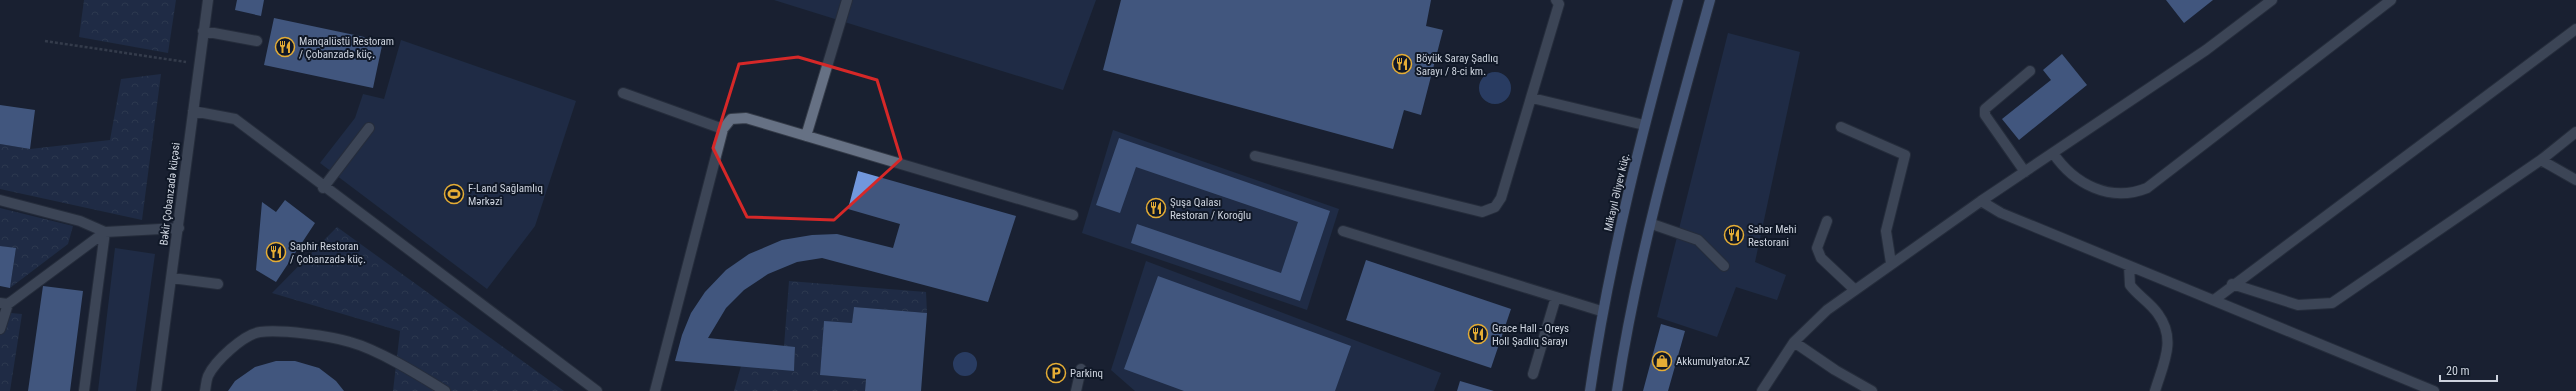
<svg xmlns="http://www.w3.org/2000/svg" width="2576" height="391" font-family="'Roboto Condensed',sans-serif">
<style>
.forest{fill:url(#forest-crowns)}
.green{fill:#26395d}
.water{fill:#3c5e9e}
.building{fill:#7197dc}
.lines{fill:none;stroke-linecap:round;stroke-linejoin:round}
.minor-casing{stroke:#343b48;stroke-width:12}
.major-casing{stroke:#343b48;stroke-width:12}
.path{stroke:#545b6a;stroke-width:2.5;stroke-dasharray:3 2;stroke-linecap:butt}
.minor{stroke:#667184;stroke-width:10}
.major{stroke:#7995ca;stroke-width:10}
.marked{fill:none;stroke:#d62828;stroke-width:3;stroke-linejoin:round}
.labels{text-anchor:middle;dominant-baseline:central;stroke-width:4;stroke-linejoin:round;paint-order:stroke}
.poi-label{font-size:11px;fill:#cdd3de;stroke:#101827;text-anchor:start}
.street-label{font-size:11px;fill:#cdd3de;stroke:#101827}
</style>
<defs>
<pattern id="forest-crowns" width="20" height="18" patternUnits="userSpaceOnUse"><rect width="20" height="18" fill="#26395d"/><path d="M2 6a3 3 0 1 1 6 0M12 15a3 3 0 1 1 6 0" fill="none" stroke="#445574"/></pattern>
</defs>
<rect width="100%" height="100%" fill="#192131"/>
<!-- forest -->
<path class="forest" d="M84,0H176L168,53L79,37Z
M161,74L142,220L0,189V144L30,149L110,140L121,79Z
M0,208L73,226L68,244L10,288L16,249L0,246Z
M337,227L564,391H393L400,331L272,293Z
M789,281L926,292L927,313L854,307L852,323L824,322L820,375L866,379L865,391H734L741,366L794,370L795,348L784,346Z
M0,312L22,314L10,391H0Z"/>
<!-- green -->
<path class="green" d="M774,0H1096L1063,90Z
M1728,33L1800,52L1755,262L1786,275L1777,300L1736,287L1717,337L1657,317Z
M401,40L576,101L535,226L487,289L320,163L355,118L363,94L384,99Z
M1113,130L1339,209L1307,310L1082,233Z
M115,248L155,254L136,391H98Z
M1146,261L1441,373L1434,391H1135L1111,370Z"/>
<!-- water -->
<path class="water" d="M1479 88a16 16 0 1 1 32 0a16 16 0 1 1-32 0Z
M953 364a12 12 0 1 1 24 0a12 12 0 1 1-24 0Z"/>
<!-- building -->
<path class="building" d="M237,0H264L261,16L235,10Z
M1121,0H1431L1426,26L1443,30L1421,115L1404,110L1393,149L1103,70Z
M2166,0H2213L2184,23Z
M274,18L383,41L373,88L264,65Z
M2062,54L2087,85L2019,140L2002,119L2051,80L2043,70Z
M0,105L35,110L30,149L0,144Z
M1119,138L1330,211L1300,301L1131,243L1137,224L1281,273L1298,222L1136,167L1120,213L1096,205Z
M858,171L1016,216L988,302L822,258L797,262L768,274L744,290L726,308L708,338L795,347L794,371L675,361L682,335L691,313L705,292L726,270L749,254L782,240L812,235L837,234L893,248L900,224L848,209Z
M285,200L315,223L276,282L256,270L262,202L276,212Z
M0,246L16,248L10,288L0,286Z
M1366,260L1511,309L1491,368L1346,320Z
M1158,276L1351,346L1335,391H1184L1124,369Z
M43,286L83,291L70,391H28Z
M854,307L927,313L921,391H865L866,379L820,375L824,321L852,323Z
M1661,324L1685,331L1668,391H1643Z
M276,361H295L319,368L336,381L344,391H228L235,381L255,367Z
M1460,381L1494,391H1457Z"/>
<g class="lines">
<defs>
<path id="minor" d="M203,31L257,41
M623,93L723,129
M1532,98L1644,125
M193,111L235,119L597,391
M1841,127L1905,155L1886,231L1891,263
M806,136L847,0
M2053,153C2074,184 2110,203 2147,188L2391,0
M1255,156L1482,212L1495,207L1501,198L1559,4L1556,0
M2541,160L2576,180
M2025,172L1985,115V109L2030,71
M323,188L369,128
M0,200L80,221L105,232L179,228
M1981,201L2001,213L2434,391
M1827,221L1817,248L1821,258L1855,290
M1652,224L1698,240L1724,266
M1343,231L1601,311
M2129,266L2130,285C2138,296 2150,302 2158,314C2177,340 2163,364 2155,391
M172,278L218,284
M2232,284L2298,305L2332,303L2541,160L2576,132
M2214,300L2576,29
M0,303L8,304L105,232L84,391
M0,329L8,304
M1794,342L1835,370L1872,391
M1533,374L1556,297
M156,391L208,0
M205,391C206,386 206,381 208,376C215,361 244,334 260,332C281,329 330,336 350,342C379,350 419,375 445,391
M655,391L723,129L731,119L746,118L1073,215
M1076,391L1081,369
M1762,391L1794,342L1827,310L1981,201L2206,50L2272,0"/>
<path id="major" d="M1590,391C1609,259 1643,129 1678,0
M1617,391C1637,259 1674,129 1710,0"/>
</defs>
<!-- minor casing -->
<use href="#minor" class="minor-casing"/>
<!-- major casing -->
<use href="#major" class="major-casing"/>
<!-- path -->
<path class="path" d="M45,41L186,62"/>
<!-- minor -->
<use href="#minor" class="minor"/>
<!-- major -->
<use href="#major" class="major"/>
</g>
<!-- marked area -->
<path d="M0 0H2576V391H0ZM798,57L877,80L901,159L834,220L747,217L713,148L739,64Z" fill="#192131" fill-opacity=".55" fill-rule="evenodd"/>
<path class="marked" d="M798,57L877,80L901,159L834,220L747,217L713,148L739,64Z"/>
<!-- icons -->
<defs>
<symbol id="restaurant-ring" viewBox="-11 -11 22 22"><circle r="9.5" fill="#101827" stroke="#e5ad35" stroke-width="1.5"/><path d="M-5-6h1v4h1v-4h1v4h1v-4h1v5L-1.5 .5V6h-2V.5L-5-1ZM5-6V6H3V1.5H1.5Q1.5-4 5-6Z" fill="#e5ad35"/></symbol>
<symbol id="stadium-ring" viewBox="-11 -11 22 22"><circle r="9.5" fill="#101827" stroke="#e5ad35" stroke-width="1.5"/><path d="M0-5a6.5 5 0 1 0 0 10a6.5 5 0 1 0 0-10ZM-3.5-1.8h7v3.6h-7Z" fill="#e5ad35"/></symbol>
<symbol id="shop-ring" viewBox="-11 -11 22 22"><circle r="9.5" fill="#101827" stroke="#e5ad35" stroke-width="1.5"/><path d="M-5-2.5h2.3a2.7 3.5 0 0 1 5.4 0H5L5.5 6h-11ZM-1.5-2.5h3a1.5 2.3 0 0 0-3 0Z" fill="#e5ad35"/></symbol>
<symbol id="parking-ring" viewBox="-11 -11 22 22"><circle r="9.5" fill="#101827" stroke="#e5ad35" stroke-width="1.5"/><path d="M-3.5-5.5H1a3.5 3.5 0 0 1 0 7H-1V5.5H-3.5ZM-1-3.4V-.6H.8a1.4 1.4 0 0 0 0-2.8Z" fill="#e5ad35"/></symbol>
</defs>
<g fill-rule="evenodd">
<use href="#restaurant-ring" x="274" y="36" width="22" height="22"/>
<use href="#restaurant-ring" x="1391" y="53" width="22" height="22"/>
<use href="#stadium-ring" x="443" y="183" width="22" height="22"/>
<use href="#restaurant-ring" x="1145" y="197" width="22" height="22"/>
<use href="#restaurant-ring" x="1723" y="224" width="22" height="22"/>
<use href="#restaurant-ring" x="265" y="241" width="22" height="22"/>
<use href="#restaurant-ring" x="1467" y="323" width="22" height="22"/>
<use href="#shop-ring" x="1651" y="350" width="22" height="22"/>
<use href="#parking-ring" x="1045" y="362" width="22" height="22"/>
</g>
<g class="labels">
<!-- poi labels -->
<g class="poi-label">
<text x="299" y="41">Manqalüstü Restoram<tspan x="299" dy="13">/ Çobanzadə küç.</tspan></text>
<text x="1416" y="58">Böyük Saray Şadlıq<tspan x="1416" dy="13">Sarayı / 8-ci km.</tspan></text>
<text x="468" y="188">F-Land Sağlamlıq<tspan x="468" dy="13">Mərkəzi</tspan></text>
<text x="1170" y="202">Şuşa Qalası<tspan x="1170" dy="13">Restoran / Koroğlu</tspan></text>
<text x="1748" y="229">Səhər Mehi<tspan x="1748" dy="13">Restorani</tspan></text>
<text x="290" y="246">Saphir Restoran<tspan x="290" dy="13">/ Çobanzadə küç.</tspan></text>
<text x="1492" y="328">Grace Hall - Qreys<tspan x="1492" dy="13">Holl Şadlıq Sarayı</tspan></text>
<text x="1676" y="361">Akkumulyator.AZ</text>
<text x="1070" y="373">Parkinq</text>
</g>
<!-- street labels -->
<g class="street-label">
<text transform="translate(1617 192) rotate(-77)">Mikayıl Əliyev küç.</text>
<text transform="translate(170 194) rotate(-83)">Bəkir Çobanzadə küçəsi</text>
</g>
</g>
<!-- scale -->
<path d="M2440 375v6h57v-6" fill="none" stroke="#cdd3de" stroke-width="2"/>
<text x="2446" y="375" font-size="12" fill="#cdd3de" stroke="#101827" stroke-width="3" paint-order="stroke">20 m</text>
</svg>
